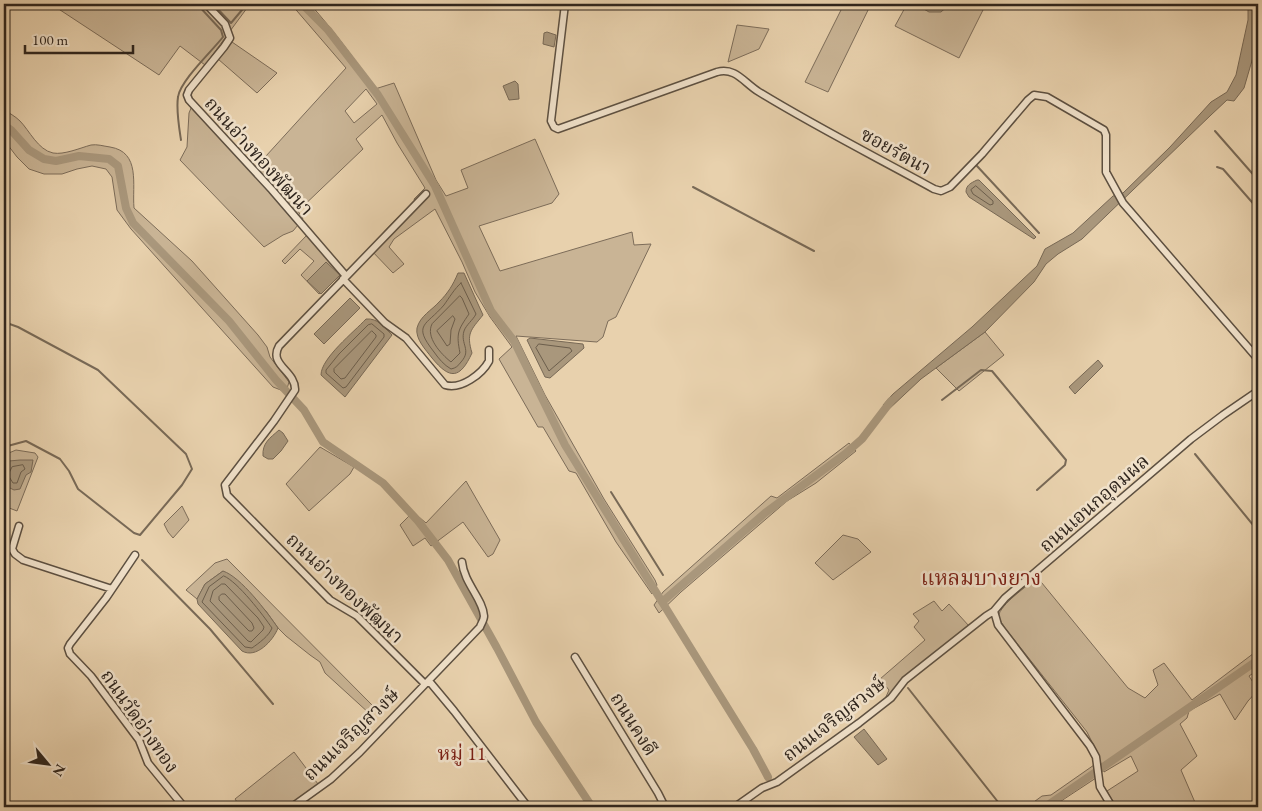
<svg xmlns="http://www.w3.org/2000/svg" width="1262" height="811" font-family="'EB Garamond','Noto Serif Thai',serif">
<style>
.green{fill:#c9b495;stroke:#7c6c59;fill-rule:evenodd}
.water{fill:#a9977c;stroke:#786956}
.lines{fill:none;stroke-linecap:round;stroke-linejoin:round}
.shore{stroke:#6c5e4c;stroke-width:1}
.stream{stroke:#786956;stroke-width:2}
.canal{stroke:#a9977c;stroke-width:8}
.street-casing{stroke:#5d5041;stroke-width:9}
.street{stroke:#f0e1ca;stroke-width:6}
.labels{text-anchor:middle;dominant-baseline:central;stroke-width:5;stroke-linejoin:round;paint-order:stroke}
.street-label{font-size:19px;fill:#2f251d;stroke:#f0e1ca}
.neighbourhood-label{font-size:20px;fill:#7a1f14;stroke:#f0e1ca}
.quarter-label{font-size:21px;fill:#7a1f14;stroke:#f0e1ca}
</style>
<rect width="100%" height="100%" fill="#e8d1ad"/>
<filter id="stains"><feTurbulence type="fractalNoise" baseFrequency=".004" numOctaves="4"/><feColorMatrix values="0 0 0 0 .2 0 0 0 0 .09 0 0 0 0 .02 0 0 0 .5 -.17"/></filter>
<radialGradient id="worn" r=".72"><stop offset=".6" stop-color="#630" stop-opacity="0"/><stop offset="1" stop-color="#630" stop-opacity=".3"/></radialGradient>
<!-- green -->
<path class="green" d="M51,4H250L205,65L180,46L159,75Z
M291,4H310C334,31 355,59 375,89L394,83L436,180L446,196L468,188L461,170L535,139L559,194L552,203L479,226L500,271L632,232L634,245L651,244L616,317L608,321L603,337L597,342L516,336L545,395L604,499L655,580L657,585L652,594L616,542L576,473L569,471L543,427H538L499,359L512,347L490,317L475,292L462,262L435,209L394,239L389,247L404,264L393,273L369,248L397,218L416,204L414,199L425,188L397,143L382,115L356,139L363,149L298,211L303,219L293,231L283,235L264,247L180,160L187,147L189,113L194,101L256,167L346,68ZM366,89L377,104L354,123L345,111Z
M844,4H871L828,92L805,82Z
M907,4H986L959,58L895,26Z
M737,25L769,29L759,49L728,62Z
M232,42L277,73L257,93L218,59Z
M4,110C9,113 15,116 20,121C29,130 38,150 53,153C64,155 80,148 91,145C97,144 103,146 110,147C141,152 132,185 134,208L192,261L258,335L267,347L270,357L289,382L286,392L273,387L131,229L117,210L112,177L106,169L92,166L77,169L62,174H44L29,169L17,157L4,140Z
M307,235L342,274L319,294L301,275L314,261L300,249L285,264L282,261Z
M985,332L1004,355L959,391L936,368Z
M849,443L856,451L816,483L787,501L681,592L659,613L654,605L663,592L771,496L777,498Z
M320,447L354,467L350,474L309,511L286,484Z
M16,450L35,453L38,457L17,511L4,506V455Z
M466,481L500,540L493,554L488,557L463,522L431,546L425,538L413,546L400,525L413,512L426,523Z
M182,506L189,520L173,538L168,532L164,524Z
M843,535L858,539L871,552L833,580L815,563Z
M227,559L373,706V714H370L325,673L320,662L310,655L286,636L278,628L266,611L223,571L205,584L197,599L186,590L215,563Z
M1037,577L1128,688L1145,698L1158,685L1153,670L1164,663L1192,700L1258,650V670L1249,676L1258,690L1248,701L1235,720L1220,694L1189,711L1187,718L1180,724L1197,756L1181,770L1197,807H1116L1107,791L1138,771L1131,756L1104,772L1096,750L1087,732L1005,628L998,617C1001,603 1027,587 1037,577Z
M934,601L942,611L949,604L969,626L891,696L885,699L889,690L880,679L925,640L914,627L919,621L913,614Z
M294,752L318,784L288,807H236L239,805L235,799Z
M1094,765L1096,778L1052,807H1027L1042,796L1051,795Z"/>
<!-- water -->
<path class="water" d="M922,4H950L941,12H929L922,8Z
M1248,4H1258V40L1244,88L1234,101L1227,100L1211,115L1082,239L1058,254L1046,264L1034,282L985,332L921,379L888,410L883,405L893,394L972,327L1037,266L1045,249L1073,233L1113,196L1123,193L1170,147L1211,102L1227,92L1236,75L1248,20Z
M547,32L556,35L554,47L543,44L544,33Z
M515,81L518,84L519,99L509,100L503,86Z
M977,180H979L1036,237L1034,239L969,197L966,192C966,185 971,183 977,180Z
M326,262L340,275L321,294L307,281Z
M458,273H464L483,315C471,330 466,333 472,353C460,379 450,380 432,358C426,350 415,339 417,328C420,316 432,310 439,302C448,293 453,285 458,273Z
M350,298L360,308L324,344L314,334Z
M366,319C378,318 384,327 392,335L345,397L321,375C321,358 354,332 366,319Z
M530,338L583,344L584,348L550,378L545,377L527,340Z
M1098,360L1103,366L1075,394L1069,387Z
M279,430L283,433L288,441L281,451L273,459H268L263,456C262,443 270,438 279,430Z
M20,460H33L31,472L26,475L20,489L14,490L8,487C5,477 4,470 9,461Z
M223,571C241,577 267,612 278,628C273,641 256,659 242,651L198,604L197,599L205,584Z
M864,729L887,759L878,765L854,737Z"/>
<g class="lines">
<!-- shore -->
<path class="shore" d="M976,186L993,201V204L990,205L973,194L971,190Z
M461,283L476,314C473,320 466,325 464,331C460,344 472,350 461,362C458,366 456,368 451,369C444,365 439,359 434,352C412,324 426,326 444,305C449,298 455,288 461,283Z
M460,296L462,298L469,314C458,330 456,333 460,353L451,362C441,354 425,337 432,324Z
M453,316L455,319L451,330L450,344L447,346L437,331Z
M372,324L384,334V337L346,387L343,388L326,373V370L339,354L368,325Z
M372,331L376,335V337L345,378L341,379L334,372V369Z
M539,344L570,348L572,351L549,371L536,348Z
M23,465L25,469L21,472L17,483H13L8,475L12,467Z
M224,576C238,582 263,615 272,628C269,636 259,643 252,648L245,647L202,602L209,587Z
M222,584H225L258,618L264,627L263,630L251,642L248,641L210,601L213,591Z
M222,594H225L252,623L254,628L252,631H249L219,600V597Z"/>
<!-- stream -->
<path class="stream" d="M213,4L231,23L247,4
M1215,131L1258,180
M181,140C179,127 176,110 178,97C180,81 212,51 223,37L221,30L197,4
M977,166L1039,233
M1217,167L1223,169L1258,209
M693,187L814,251
M4,322L18,327L98,370L186,454L192,469L182,485L140,535L134,533L78,489L69,471L60,459L26,441L4,447
M942,400L981,370L992,371L1066,460L1065,465L1037,490
M1195,454L1258,531
M611,492L663,575
M142,560L210,629L273,704
M908,688L1002,807"/>
<!-- canal -->
<path class="canal" d="M302,4L328,30L378,95L435,186L491,311L514,341L565,445L753,749L768,777
M4,125L11,130L29,150L44,159L56,161L79,156L109,159L118,166L126,208L133,223L229,321L276,380L304,410L323,442L383,483L418,521L448,560L497,648L536,722L592,807
M662,602L765,513L845,454L862,439L891,401
M1045,807L1258,660"/>
<defs>
<path id="street" d="M206,4L225,24L230,38L224,47L189,90L187,95L189,100L272,190L346,276
M565,4L551,121L554,127L558,129L717,72C736,67 744,83 759,92C816,127 876,157 934,189L941,191L950,187L982,154L1028,100L1034,95L1047,97L1104,130L1106,135V172L1123,203L1258,359
M343,279L385,323L406,338L445,385C461,390 482,374 489,361V350
M19,526L12,549L15,554L23,560L112,589
M135,555L106,598L70,644L68,648L70,654L91,676L139,740L148,763L184,807
M575,657L658,793L665,807
M429,681L454,711L528,807
M425,684L357,616L330,600L227,495L225,485L274,421L295,390C296,371 268,365 279,346L426,194
M292,807L331,779L360,752L480,627C481,624 484,620 484,616C483,599 464,583 462,562
M735,807L762,788L777,782L859,723L891,698L905,680L986,616L994,611
M1112,807L1100,787L1096,757L1090,746L998,625L994,611L1005,598L1191,439L1223,415L1258,391"/>
</defs>
<!-- street casing -->
<use href="#street" class="street-casing"/>
<!-- street -->
<use href="#street" class="street"/>
</g>
<g class="labels">
<!-- street labels -->
<g class="street-label">
<text transform="translate(896 151) rotate(29)">ซอยรัตนา</text>
<text transform="translate(259 156) rotate(48)">ถนนอ่างทองพัฒนา</text>
<text transform="translate(1094 503) rotate(-41)">ถนนเอนกอุดมผล</text>
<text transform="translate(345 588) rotate(43)">ถนนอ่างทองพัฒนา</text>
<text transform="translate(834 719) rotate(-38)">ถนนเจริญสวงษ์</text>
<text transform="translate(140 721) rotate(55)">ถนนวัดอ่างทอง</text>
<text transform="translate(634 724) rotate(58)">ถนนคงดี</text>
<text transform="translate(351 734) rotate(-44)">ถนนเจริญสวงษ์</text>
</g>
<!-- neighbourhood labels -->
<g class="neighbourhood-label">
<text x="462" y="753">หมู่ 11</text>
</g>
<!-- quarter labels -->
<g class="quarter-label">
<text x="981" y="577">แหลมบางยาง</text>
</g>
</g>
<!-- margin -->
<rect width="1262" height="811" fill="none" stroke="#e8d1ad" stroke-width="20"/>
<rect x="5" y="5" width="1252" height="801" fill="none" stroke="#2f251d" stroke-width="2.5"/>
<rect x="10" y="10" width="1242" height="791" fill="none" stroke="#2f251d"/>
<!-- north arrow -->
<g transform="translate(48 764) rotate(119)" stroke="#f0e1ca" stroke-width="4" paint-order="stroke">
<path d="M0-4L9 19L0 12L-9 19Z" fill="#2f251d"/>
<text y="-8" font-size="14" font-weight="bold" text-anchor="middle" fill="#2f251d">N</text>
</g>
<!-- scale -->
<path d="M25 45v8h108v-8" fill="none" stroke="#2f251d" stroke-width="2.5"/>
<text x="32" y="45" font-size="15" fill="#2f251d" stroke="#f0e1ca" stroke-width="4" paint-order="stroke">100 m</text>
<rect width="100%" height="100%" filter="url(#stains)"/>
<rect width="100%" height="100%" fill="url(#worn)"/>
</svg>
